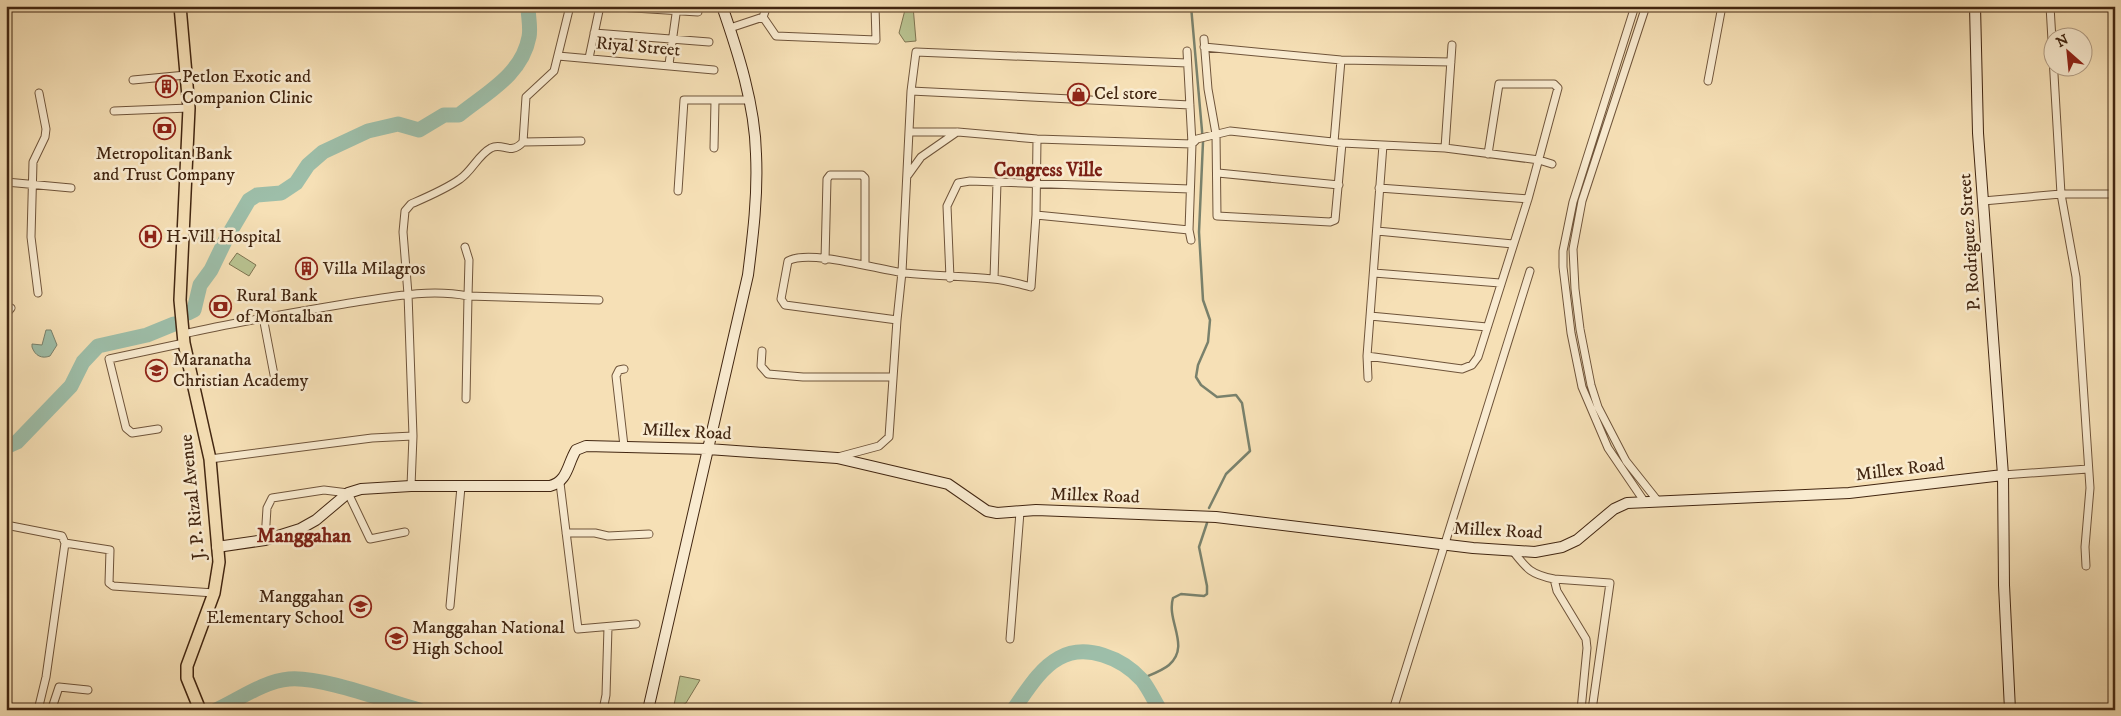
<svg xmlns="http://www.w3.org/2000/svg" width="2121" height="716" font-family="'IM FELL DW Pica',serif">
<style>
.green{fill:#b9c391;stroke:#7e7451}
.water{fill:#9dbea9;stroke:#79816c}
.lines{fill:none;stroke-linecap:round;stroke-linejoin:round}
.stream{stroke:#79816c;stroke-width:2.5}
.river{stroke:#9dbea9;stroke-width:15}
.street-casing{stroke:#6f543a;stroke-width:9}
.secondary-casing{stroke:#422611;stroke-width:12}
.primary-casing{stroke:#422611;stroke-width:14}
.street{stroke:#f9ebd0;stroke-width:7}
.secondary{stroke:#f9ebd0;stroke-width:10}
.primary{stroke:#f6e0b6;stroke-width:11}
.labels{text-anchor:middle;dominant-baseline:central;stroke-width:5;stroke-linejoin:round;paint-order:stroke}
.street-label{font-size:18px;fill:#422611;stroke:#f9ebd0}
.poi-label{font-size:18px;fill:#422611;stroke:#f9ebd0;text-anchor:start}
.neighbourhood-label{font-size:19px;font-weight:bold;fill:#7a1f14;stroke:#f9ebd0}
.quarter-label{font-size:20px;font-weight:bold;fill:#7a1f14;stroke:#f9ebd0}
</style>
<rect width="100%" height="100%" fill="#f6e0b6"/>
<filter id="stains"><feTurbulence type="fractalNoise" baseFrequency=".004" numOctaves="4"/><feColorMatrix values="0 0 0 0 .2 0 0 0 0 .09 0 0 0 0 .02 0 0 0 .5 -.17"/></filter>
<radialGradient id="worn" r=".72"><stop offset=".6" stop-color="#630" stop-opacity="0"/><stop offset="1" stop-color="#630" stop-opacity=".3"/></radialGradient>
<!-- green -->
<path class="green" d="M906,6H913L916,41L905,42L899,33Z
M237,253L256,265L249,276L229,264Z
M680,676L700,680L686,703L673,710Z"/>
<!-- water -->
<path class="water" d="M46,330H51L57,345L50,356C42,359 35,356 32,347V344L42,345Z"/>
<g class="lines">
<!-- stream -->
<path class="stream" d="M1191,6L1203,142L1199,232L1203,300L1210,320L1208,342L1198,365L1196,377L1201,385L1217,397L1236,395L1242,403L1250,451L1226,474L1209,508
M1141,679C1150,675 1162,671 1169,665C1191,646 1166,621 1173,598L1181,594L1204,596L1207,594V586L1199,547L1207,523"/>
<!-- river -->
<path class="river" d="M188,313L194,310L200,285L211,270L226,239L249,200L257,195L281,193L296,183L308,165L323,152L368,131L398,124L419,130L444,115H459C486,93 522,75 529,37C531,28 528,16 528,6
M6,447L17,442L71,386L83,362L98,346L147,335L174,324
M216,710C238,700 264,681 289,679C321,676 386,701 419,710
M1013,710C1026,692 1039,669 1059,658C1086,643 1122,658 1142,680C1149,689 1154,700 1160,710"/>
<defs>
<path id="street" d="M602,6L698,12
M1635,6L1573,202L1563,251V267L1571,333L1582,387L1608,448L1644,501
M1646,6L1582,201L1573,249L1575,289L1580,329L1591,385L1598,407L1626,461L1657,500
M2050,6L2061,194L2076,277L2090,488L2085,547L2086,566
M763,17L776,36L876,40L875,6
M730,28L763,17L767,6
M594,33L709,42
M1204,39L1208,89L1216,134L1217,216L1330,222L1335,220L1342,143
M1204,47L1341,60L1451,62
M1187,51L1192,144L1189,230L1191,240
M558,56L714,70
M589,58L600,6
M669,64L677,7
M133,80L186,75
M1708,81L1722,6
M911,91L1190,105
M114,111L189,108
M909,132H958L1037,139L1192,144L1197,139L1230,131L1342,143L1445,148L1539,160L1552,164
M523,142L581,141
M1334,142L1341,60
M714,148L715,101
M1445,148L1452,45
M1218,173L1339,185
M908,175L921,157L957,132
M6,182L71,188
M1379,188L1528,199
M678,191L684,100H748
M1983,201L2061,194H2115
M1036,215L1189,230
M1377,231L1513,244
M825,260L827,179L830,175H862L865,178V264
M1374,273L1500,283
M950,278L947,206L958,183L970,181L1190,189
M994,279L997,182
M38,293L31,237L33,162L45,137L46,129L39,93
M6,314L11,308
M1370,316L1487,327
M263,317L275,380
M897,320L785,305L781,299L788,261C810,249 879,270 905,273C935,276 964,276 993,279C1006,280 1019,284 1031,287L1036,215L1037,139
M183,334C236,322 290,313 344,304C385,298 427,288 468,296L469,260L465,247
M762,351L761,366L768,374L803,377H893
M1367,356L1462,369L1472,365L1478,357L1528,199L1558,88L1554,84H1499L1488,154
M624,369L619,370L616,376L624,446
M1368,378L1367,356L1383,145
M466,399L468,296L599,300
M158,429L132,433L126,428L109,359L184,343
M838,457L879,446L889,437L897,320L902,272L911,91L916,52L1187,63
M210,459L372,438L413,436
M2003,475L2088,469
M560,483L578,629L636,624
M411,486L413,436L408,294L403,232L405,211L411,204C427,197 446,189 460,179C472,171 478,155 491,148C503,142 510,156 523,142L526,97L554,71L570,6
M6,525L62,536L65,543L46,677L38,710
M566,533H595L608,536L649,534
M265,540L267,508L272,498L324,490L348,493L370,539L405,532
M65,543L110,550L109,583L113,586L214,593
M1512,550C1527,569 1530,574 1554,579
M450,606L461,487
M1010,639L1020,512
M52,708L59,687L88,690
M603,710L606,695L608,627
M1393,710L1530,271
M1581,710L1587,648L1586,639L1557,591L1554,579L1610,583L1592,710"/>
<path id="secondary" d="M1975,6L1978,133L2003,475L2004,585L2010,710
M217,547L265,540L300,529L316,520L348,493L361,489L411,486H550C568,481 567,465 576,450L586,446L708,449L837,458L948,484L987,511L997,513L1036,510L1216,517L1473,548L1535,552L1562,547L1577,540L1614,509L1627,503L1849,493L2003,475
M648,710L748,275C753,235 758,195 756,154C755,105 738,52 722,6"/>
<path id="primary" d="M180,6L189,108L180,300L184,343L210,459L219,562L214,593L187,666V678L200,710"/>
</defs>
<!-- street casing -->
<use href="#street" class="street-casing"/>
<!-- secondary casing -->
<use href="#secondary" class="secondary-casing"/>
<!-- primary casing -->
<use href="#primary" class="primary-casing"/>
<!-- street -->
<use href="#street" class="street"/>
<!-- secondary -->
<use href="#secondary" class="secondary"/>
<!-- primary -->
<use href="#primary" class="primary"/>
</g>
<!-- icons -->
<defs>
<symbol id="building-ring" viewBox="-11 -11 22 22"><circle r="9.5" fill="#f9ebd0" stroke="#8f2418" stroke-width="1.5"/><path d="M-4-6H4V6H1V3H-1V6H-4ZM-2.5-4.3h1.7v1.8h-1.7ZM.8-4.3h1.7v1.8H.8ZM-2.5-1h1.7V.8h-1.7ZM.8-1h1.7V.8H.8Z" fill="#8f2418"/></symbol>
<symbol id="shop-ring" viewBox="-11 -11 22 22"><circle r="9.5" fill="#f9ebd0" stroke="#8f2418" stroke-width="1.5"/><path d="M-5-2.5h2.3a2.7 3.5 0 0 1 5.4 0H5L5.5 6h-11ZM-1.5-2.5h3a1.5 2.3 0 0 0-3 0Z" fill="#8f2418"/></symbol>
<symbol id="bank-ring" viewBox="-11 -11 22 22"><circle r="9.5" fill="#f9ebd0" stroke="#8f2418" stroke-width="1.5"/><path d="M-6-4H6V4H-6ZM0-2.3a2.3 2.3 0 1 0 0 4.6a2.3 2.3 0 1 0 0-4.6Z" fill="#8f2418"/></symbol>
<symbol id="hospital-ring" viewBox="-11 -11 22 22"><circle r="9.5" fill="#f9ebd0" stroke="#8f2418" stroke-width="1.5"/><path d="M-5-5h3v3.5h4V-5h3V5h-3V1.5h-4V5h-3Z" fill="#8f2418"/></symbol>
<symbol id="school-ring" viewBox="-11 -11 22 22"><circle r="9.5" fill="#f9ebd0" stroke="#8f2418" stroke-width="1.5"/><path d="M0-5L7-2L0 1L-7-2ZM-4 1L0 2.5L4 1V4Q0 6-4 4Z" fill="#8f2418"/></symbol>
</defs>
<g fill-rule="evenodd">
<use href="#building-ring" x="154" y="74" width="25" height="25"/>
<use href="#shop-ring" x="1066" y="82" width="25" height="25"/>
<use href="#bank-ring" x="152" y="116" width="25" height="25"/>
<use href="#hospital-ring" x="138" y="224" width="25" height="25"/>
<use href="#building-ring" x="294" y="256" width="25" height="25"/>
<use href="#bank-ring" x="208" y="294" width="25" height="25"/>
<use href="#school-ring" x="144" y="358" width="25" height="25"/>
<use href="#school-ring" x="348" y="594" width="25" height="25"/>
<use href="#school-ring" x="384" y="626" width="25" height="25"/>
</g>
<g class="labels">
<!-- street labels -->
<g class="street-label">
<text transform="translate(638 47) rotate(5)">Riyal Street</text>
<text transform="translate(1970 242) rotate(-94)">P. Rodriguez Street</text>
<text transform="translate(687 432) rotate(3)">Millex Road</text>
<text transform="translate(1900 470) rotate(-7)">Millex Road</text>
<text transform="translate(1095 496) rotate(2)">Millex Road</text>
<text transform="translate(193 497) rotate(-96)">J. P. Rizal Avenue</text>
<text transform="translate(1498 531) rotate(3)">Millex Road</text>
</g>
<!-- poi labels -->
<g class="poi-label">
<text x="182" y="77">Petlon Exotic and<tspan x="182" dy="21">Companion Clinic</tspan></text>
<text x="1094" y="94">Cel store</text>
<text x="164" y="154" text-anchor="middle">Metropolitan Bank<tspan x="164" dy="21">and Trust Company</tspan></text>
<text x="166" y="237">H-Vill Hospital</text>
<text x="323" y="269">Villa Milagros</text>
<text x="236" y="296">Rural Bank<tspan x="236" dy="21">of Montalban</tspan></text>
<text x="173" y="360">Maranatha<tspan x="173" dy="21">Christian Academy</tspan></text>
<text x="344" y="597" text-anchor="end">Manggahan<tspan x="344" dy="21">Elementary School</tspan></text>
<text x="412" y="628">Manggahan National<tspan x="412" dy="21">High School</tspan></text>
</g>
<!-- neighbourhood labels -->
<g class="neighbourhood-label">
<text x="1048" y="170">Congress Ville</text>
</g>
<!-- quarter labels -->
<g class="quarter-label">
<text x="304" y="536">Manggahan</text>
</g>
</g>
<!-- margin -->
<rect width="2121" height="716" fill="none" stroke="#f6e0b6" stroke-width="25"/>
<rect x="8" y="8" width="2106" height="701" fill="none" stroke="#422611" stroke-width="2.5"/>
<rect x="12" y="12" width="2096" height="691" fill="none" stroke="#422611"/>
<!-- north arrow -->
<g transform="translate(2068 52) rotate(333)"><circle r="24" fill="#f9ebd0" stroke="#b09c84"/>
<path d="M0-4L9 19L0 12L-9 19Z" fill="#8f2418"/>
<text y="-8" font-size="14" font-weight="bold" text-anchor="middle" fill="#422611">N</text>
</g>
<rect width="100%" height="100%" filter="url(#stains)"/>
<rect width="100%" height="100%" fill="url(#worn)"/>
</svg>
